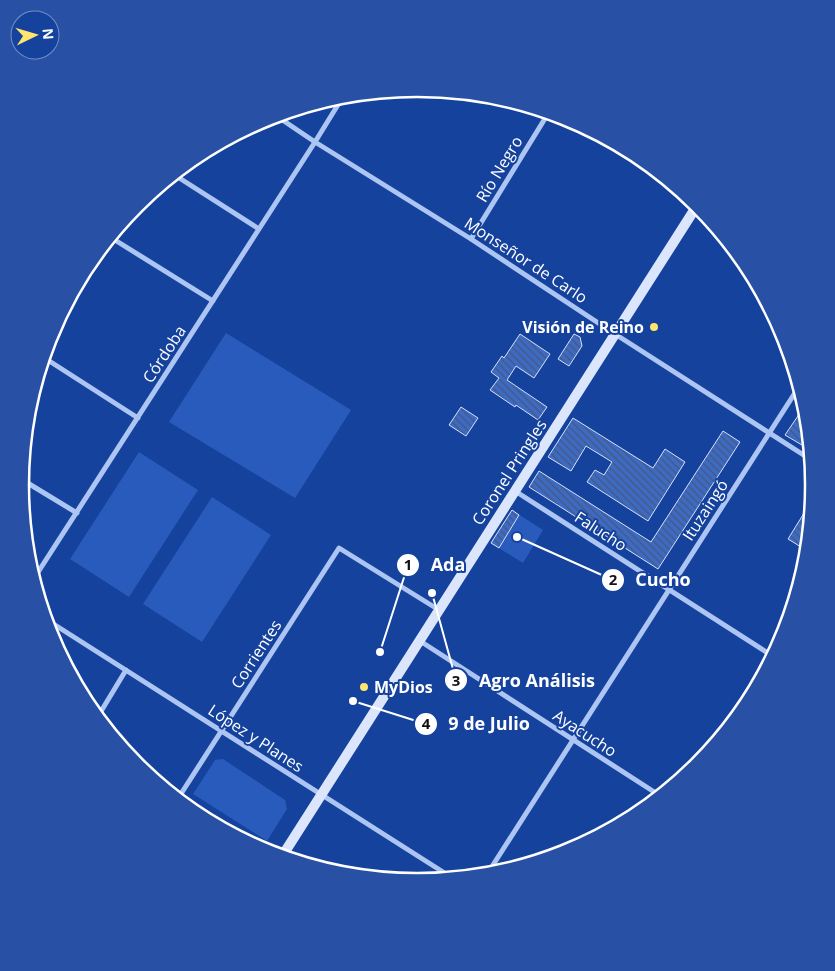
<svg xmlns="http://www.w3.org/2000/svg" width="835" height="971" font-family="'Open Sans',sans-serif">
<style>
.park{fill:#285bbb}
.building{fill:url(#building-back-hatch);stroke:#d4e2fd}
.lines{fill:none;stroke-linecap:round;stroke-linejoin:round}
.street{stroke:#acc5f3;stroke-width:5}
.secondary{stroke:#dbe6fd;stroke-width:10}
.poi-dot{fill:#ffe46e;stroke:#15429d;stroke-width:2}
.labels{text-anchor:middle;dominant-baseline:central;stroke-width:4;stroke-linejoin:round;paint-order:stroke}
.street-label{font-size:16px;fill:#fff;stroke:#15429d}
.poi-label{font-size:16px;font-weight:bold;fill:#fff;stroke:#15429d;text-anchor:end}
.rim{fill:none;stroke:#fff;stroke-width:2.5}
.leader{fill:none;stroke:#fff;stroke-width:2}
.callout-dot{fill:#fff;stroke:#15429d;stroke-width:2}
.mark-label{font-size:15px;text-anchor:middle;font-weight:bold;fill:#111}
.callout-label{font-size:18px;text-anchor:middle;font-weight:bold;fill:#fff;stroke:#15429d;stroke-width:4;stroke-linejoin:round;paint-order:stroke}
</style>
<defs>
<pattern id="building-back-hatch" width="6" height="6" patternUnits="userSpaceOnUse" patternTransform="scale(1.25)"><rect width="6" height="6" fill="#3d6bc4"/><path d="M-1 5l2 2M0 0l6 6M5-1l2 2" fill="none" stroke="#46587c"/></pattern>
</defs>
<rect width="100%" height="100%" fill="#15429d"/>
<!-- park -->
<path class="park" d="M226,333L351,410L295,498L169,422Z
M139,452L198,490L129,597L70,559Z
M212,497L271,535L202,642L143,604Z
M512,510L543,530L523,563L491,543Z
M223,759L285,800L287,809L267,841L193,794L215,760Z"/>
<!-- building -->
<path class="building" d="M520,334L550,354L534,378L516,366L507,380L547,407L538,420L516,405L515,407L490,390L499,378L491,372L502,356L504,358Z
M574,334L580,337L582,346L569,366L558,359Z
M806,404L807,408L812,451L785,435Z
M461,407L478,418L466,436L449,425Z
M573,418L653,468L665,449L685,462L648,521L587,482L595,470L604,475L612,462L586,446L571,471L548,457Z
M723,431L740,442L658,569L529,487L539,471L651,542Z
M814,497L810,531L801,547L788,539Z
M512,510L519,515L499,548L491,543Z"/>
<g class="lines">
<!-- street -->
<path class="street" d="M275,115L315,142L471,239L615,334L813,461
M173,174L259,229
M110,237L213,301
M471,239L549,112
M43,357L138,418
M21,479L77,513
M515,491L774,657
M33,580L315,142L344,95
M44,618L454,879
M420,641L662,797
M97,718L126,670
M177,800L339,548L439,610
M486,876L800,385"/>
<!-- secondary -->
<path class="secondary" d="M281,858L698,204"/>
</g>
<!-- markers -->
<g class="poi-dot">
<circle cx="654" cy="327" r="5"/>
<circle cx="364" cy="687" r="5"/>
</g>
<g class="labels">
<!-- street labels -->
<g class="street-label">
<text transform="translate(499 169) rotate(-59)">Río Negro</text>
<text transform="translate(526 260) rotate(33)">Monseñor de Carlo</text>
<text transform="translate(164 354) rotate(-57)">Córdoba</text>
<text transform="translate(509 472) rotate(-57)">Coronel Pringles</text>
<text transform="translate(705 510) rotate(-57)">Ituzaingó</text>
<text transform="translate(601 531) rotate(33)">Falucho</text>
<text transform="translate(256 654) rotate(-57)">Corrientes</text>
<text transform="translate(585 733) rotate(33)">Ayacucho</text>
<text transform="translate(256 738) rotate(33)">López y Planes</text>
</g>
<!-- poi labels -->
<g class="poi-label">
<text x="644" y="327">Visión de Reino</text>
<text x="374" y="687" text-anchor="start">MyDios</text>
</g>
</g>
<!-- crop -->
<path d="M0 0H835V971H0ZM29 485a388 388 0 1 1 776 0a388 388 0 1 1-776 0Z" fill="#2851a5" fill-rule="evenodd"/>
<path class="rim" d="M29 485a388 388 0 1 1 776 0a388 388 0 1 1-776 0Z"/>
<!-- callouts -->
<path class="leader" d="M380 652L408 565M517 537L613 580M432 593L456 680M353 701L426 724"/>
<g class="callout-dot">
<circle cx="380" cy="652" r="5"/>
<circle cx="517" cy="537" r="5"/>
<circle cx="432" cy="593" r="5"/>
<circle cx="353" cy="701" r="5"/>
<circle cx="408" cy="565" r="12"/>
<circle cx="613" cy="580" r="12"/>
<circle cx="456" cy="680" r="12"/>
<circle cx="426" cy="724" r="12"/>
</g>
<g class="mark-label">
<text x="408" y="570">1</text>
<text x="613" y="585">2</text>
<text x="456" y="686">3</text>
<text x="426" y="729">4</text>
</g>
<g class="callout-label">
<text x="448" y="571">Ada</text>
<text x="663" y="586">Cucho</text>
<text x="537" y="687">Agro Análisis</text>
<text x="489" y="730">9 de Julio</text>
</g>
<!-- north arrow -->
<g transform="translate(35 35) rotate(85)"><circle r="24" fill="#15429d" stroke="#738ec4"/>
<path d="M0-4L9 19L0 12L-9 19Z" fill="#ffe46e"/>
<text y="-8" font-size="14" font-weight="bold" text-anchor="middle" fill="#ffffff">N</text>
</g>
</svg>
